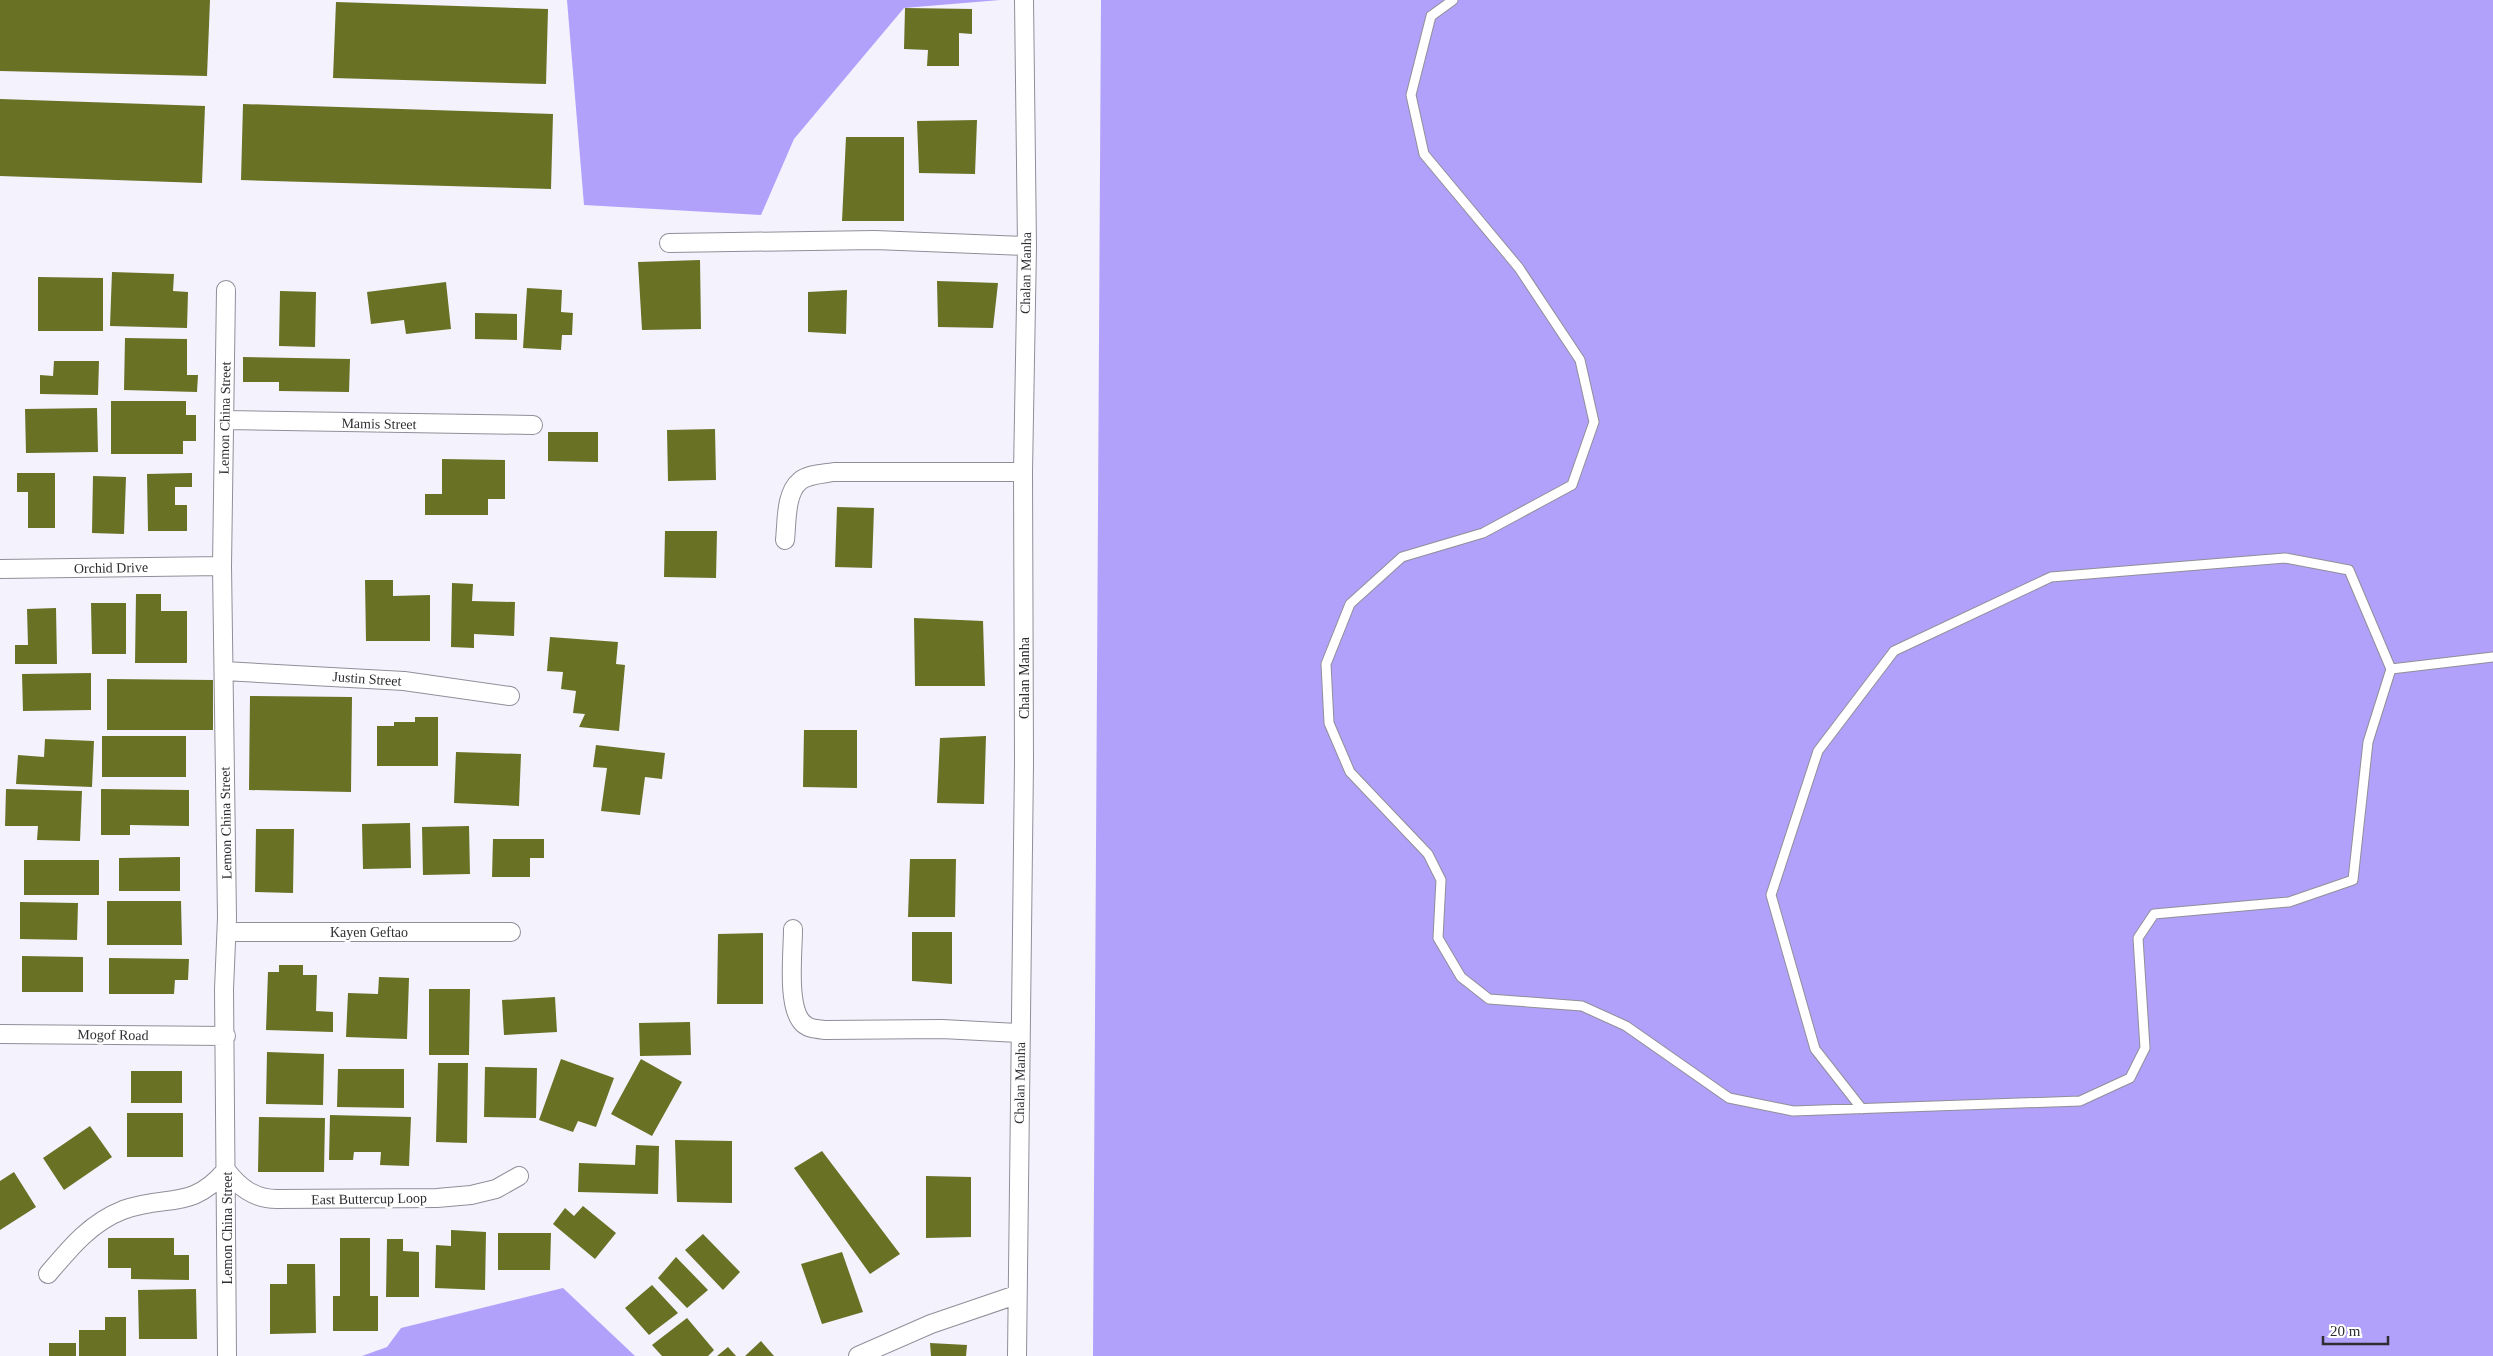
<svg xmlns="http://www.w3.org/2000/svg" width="2493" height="1356" font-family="Georgia,serif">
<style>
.forest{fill:#b2a1fa}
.building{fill:#687124}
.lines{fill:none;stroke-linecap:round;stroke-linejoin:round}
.lane-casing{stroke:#908f99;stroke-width:11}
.street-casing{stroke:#908f99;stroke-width:20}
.lane{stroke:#fff;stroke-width:9}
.street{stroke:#fff;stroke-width:18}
.labels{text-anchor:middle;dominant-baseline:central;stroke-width:5;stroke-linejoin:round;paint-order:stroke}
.street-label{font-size:14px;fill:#2e2e32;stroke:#fff}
</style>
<rect width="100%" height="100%" fill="#f3f2fd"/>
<!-- forest -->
<path class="forest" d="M567,0H1000L904,8L794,139L761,215L584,205Z
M1101,0H2493V1356H1093Z
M563,1288L635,1356H362L387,1347L401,1328Z"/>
<!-- building -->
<path class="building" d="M0,0H210L207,76L0,71Z
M336,2L548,9L546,84L333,78Z
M905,8L972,9V34L959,33V66H927L928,50L904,49Z
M0,99L205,106L202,183L0,176Z
M243,104L553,114L551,189L241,180Z
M977,120L975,174L919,173L917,121Z
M846,137H904V221H842Z
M700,260L701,329L642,330L638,262Z
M112,272L174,274L173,291L188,292L187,328L110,326Z
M38,277L103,278V331H38Z
M937,281L998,283L993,328L938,327Z
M446,282L451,329L406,334L404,320L371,324L367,292Z
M527,288L562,290L561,312L573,313L572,335H562L561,350L523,348Z
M847,290L846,334L808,332V292Z
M280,291L316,292L315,347L279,346Z
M475,313L517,314V340L475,339Z
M125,338L187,339V375H198L197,392L124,390Z
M243,357L350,359L349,392L279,391V382H243Z
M54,361H99L98,395L40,394V375L53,376Z
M111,401H186V415H196V441H183V454H111Z
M97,408L98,452L26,453L25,409Z
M715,429L716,480L668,481L667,430Z
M548,432H598V462L548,461Z
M442,459L505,460V499H488V515H425V494H442Z
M17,473H55V528H28V492H17Z
M192,473V487H175V505H187V531H148L147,474Z
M93,476L126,477L124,534L92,533Z
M837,507L874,508L872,568L835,567Z
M665,531H717L716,578L664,577Z
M365,580H393V596L430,595V641H366Z
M452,583L473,584L472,601L515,602L514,636L474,634V648L451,647Z
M136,594H161V611H187V663H135Z
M91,603H126V654H92Z
M56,608L57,664H15V645H28L27,609Z
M914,618L983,621L985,686H915Z
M550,637L618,642L616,664L625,665L619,731L579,727L585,714L573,713L576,691L561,689L563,672L547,671Z
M91,673V710L23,711L22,674Z
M107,679L213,680V730H107Z
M250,696L352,697L351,792L249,790Z
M415,717H438V766H377V726H394V722H415Z
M804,730H857V788L803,787Z
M102,736H186V777H102Z
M986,736L984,804L937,803L940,738Z
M45,739L94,741L92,787L16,784L18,755L44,757Z
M596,745L665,753L662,779L645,777L640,815L601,811L607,768L593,767Z
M456,752L521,754L519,806L454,803Z
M6,789L82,791L80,841L37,840L38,826H5Z
M101,789L189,790V826L130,825V835H101Z
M410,823L411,868L363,869L362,824Z
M469,826L470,874L423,875L422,827Z
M256,829H294L293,893L255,892Z
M493,839H544V858H530V877H492Z
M180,857V891H119V858Z
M910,859H956L955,917H908Z
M24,860H99V895H24Z
M107,901H181L182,945H107Z
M20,902L78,903L77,940L20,939Z
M912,932H952V984L912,981Z
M763,933V1004H717L718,934Z
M22,956L83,957V992H22Z
M109,958L189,959L188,980H175L174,994H109Z
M279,965H303V975H317L316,1011L333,1012V1032L266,1030L268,972H279Z
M379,977L409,978L407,1039L346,1037L348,993L378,994Z
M429,989H470L469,1055H429Z
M555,997L557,1032L504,1035L502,1000Z
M690,1022L691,1055L640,1056L639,1023Z
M267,1052L324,1054L323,1105L266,1104Z
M561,1059L614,1078L596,1127L578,1121L573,1132L539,1120Z
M641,1059L682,1082L652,1136L611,1114Z
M438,1063H468L467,1143L436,1142Z
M485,1067L537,1068L536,1118L484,1117Z
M338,1069H404V1108L337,1107Z
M131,1071H182V1103H131Z
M127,1113H183V1157H127Z
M330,1115L411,1117L409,1166L380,1165L381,1152H354L353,1160H329Z
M259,1117L325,1118L324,1172H258Z
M90,1126L112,1157L64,1190L43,1158Z
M675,1140L732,1141V1203L677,1202Z
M636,1145L659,1146L658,1194L578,1192L579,1163L635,1165Z
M822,1151L900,1254L870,1274L794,1168Z
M14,1172L36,1207L0,1230V1181Z
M926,1176L971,1177V1237L926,1238Z
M583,1206L616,1233L595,1259L553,1224L565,1208L574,1216Z
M451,1230L486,1232L485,1290L435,1288L436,1245L451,1246Z
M498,1233H551L550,1270H498Z
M703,1234L740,1272L723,1290L685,1250Z
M108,1238H174V1255H189V1280L131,1279V1268H108Z
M340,1238H370V1296H378V1331H333V1296H340Z
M387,1239H403V1251L419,1252V1297H386Z
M842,1252L863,1312L822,1324L801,1264Z
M676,1257L708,1290L687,1308L658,1278Z
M287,1264H315L316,1333L270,1334V1284H287Z
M652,1285L678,1313L649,1335L625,1308Z
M196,1289L197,1339H139L138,1290Z
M105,1317H126V1356H79V1330H105Z
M687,1318L714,1350L708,1356H662L652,1345Z
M761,1341L774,1356H745Z
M49,1343H76V1356H49Z
M930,1343L967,1345L966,1356H931Z
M728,1347L736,1356H717Z"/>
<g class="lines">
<defs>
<path id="lane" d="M1453,0L1431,16L1411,95L1424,154L1519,268L1580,360L1594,422L1572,485L1483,533L1402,557L1350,604L1326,664L1329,723L1350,772L1428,854L1441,880L1438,938L1461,977L1489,999L1582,1006L1626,1026L1729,1098L1793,1111L2080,1101L2130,1078L2145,1048L2138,938L2154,914L2289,902L2353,880L2368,742L2391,669L2493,657
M1862,1109L1815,1049L1771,895L1818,751L1894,651L2051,577L2285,558L2349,570L2391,669"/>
<path id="street" d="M669,243L875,240L1027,246
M226,290L222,566L227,918L224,989L227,1356
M226,420L533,425
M785,540C787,523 785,493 800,481C808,474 823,474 834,472H1023
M0,569L222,566
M224,671L404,681L510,696
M793,929C793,952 787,1003 801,1021C807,1029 816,1029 826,1030L942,1029L1020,1033
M227,932H511
M0,1034L226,1036
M48,1274C70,1248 90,1223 123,1210C168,1194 191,1211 226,1170C239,1187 254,1199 277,1199L437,1198L471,1195L496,1189L519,1176
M858,1356L931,1324L1016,1295
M1017,1356L1024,762L1023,472L1027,246L1024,0"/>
</defs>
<!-- lane casing -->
<use href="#lane" class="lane-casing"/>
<!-- street casing -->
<use href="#street" class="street-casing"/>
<!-- lane -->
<use href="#lane" class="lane"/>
<!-- street -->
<use href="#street" class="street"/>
</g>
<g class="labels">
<!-- street labels -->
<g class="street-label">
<text transform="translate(1026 273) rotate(-89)">Chalan Manha</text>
<text transform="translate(225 418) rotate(-89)">Lemon China Street</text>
<text transform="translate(379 424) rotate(1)">Mamis Street</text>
<text transform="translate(111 568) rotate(-1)">Orchid Drive</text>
<text transform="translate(1024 678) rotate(-90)">Chalan Manha</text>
<text transform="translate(367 679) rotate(4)">Justin Street</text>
<text transform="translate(226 823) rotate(-91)">Lemon China Street</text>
<text x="369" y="932">Kayen Geftao</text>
<text transform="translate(113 1035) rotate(1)">Mogof Road</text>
<text transform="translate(1020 1083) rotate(-89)">Chalan Manha</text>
<text transform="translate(369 1199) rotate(-1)">East Buttercup Loop</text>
<text transform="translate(227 1228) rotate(-90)">Lemon China Street</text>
</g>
</g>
<!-- scale -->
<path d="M2323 1336v8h65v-8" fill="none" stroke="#2e2e32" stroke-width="2.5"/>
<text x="2330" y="1336" font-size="15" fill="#2e2e32" stroke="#ffffff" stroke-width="4" paint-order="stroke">20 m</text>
</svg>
